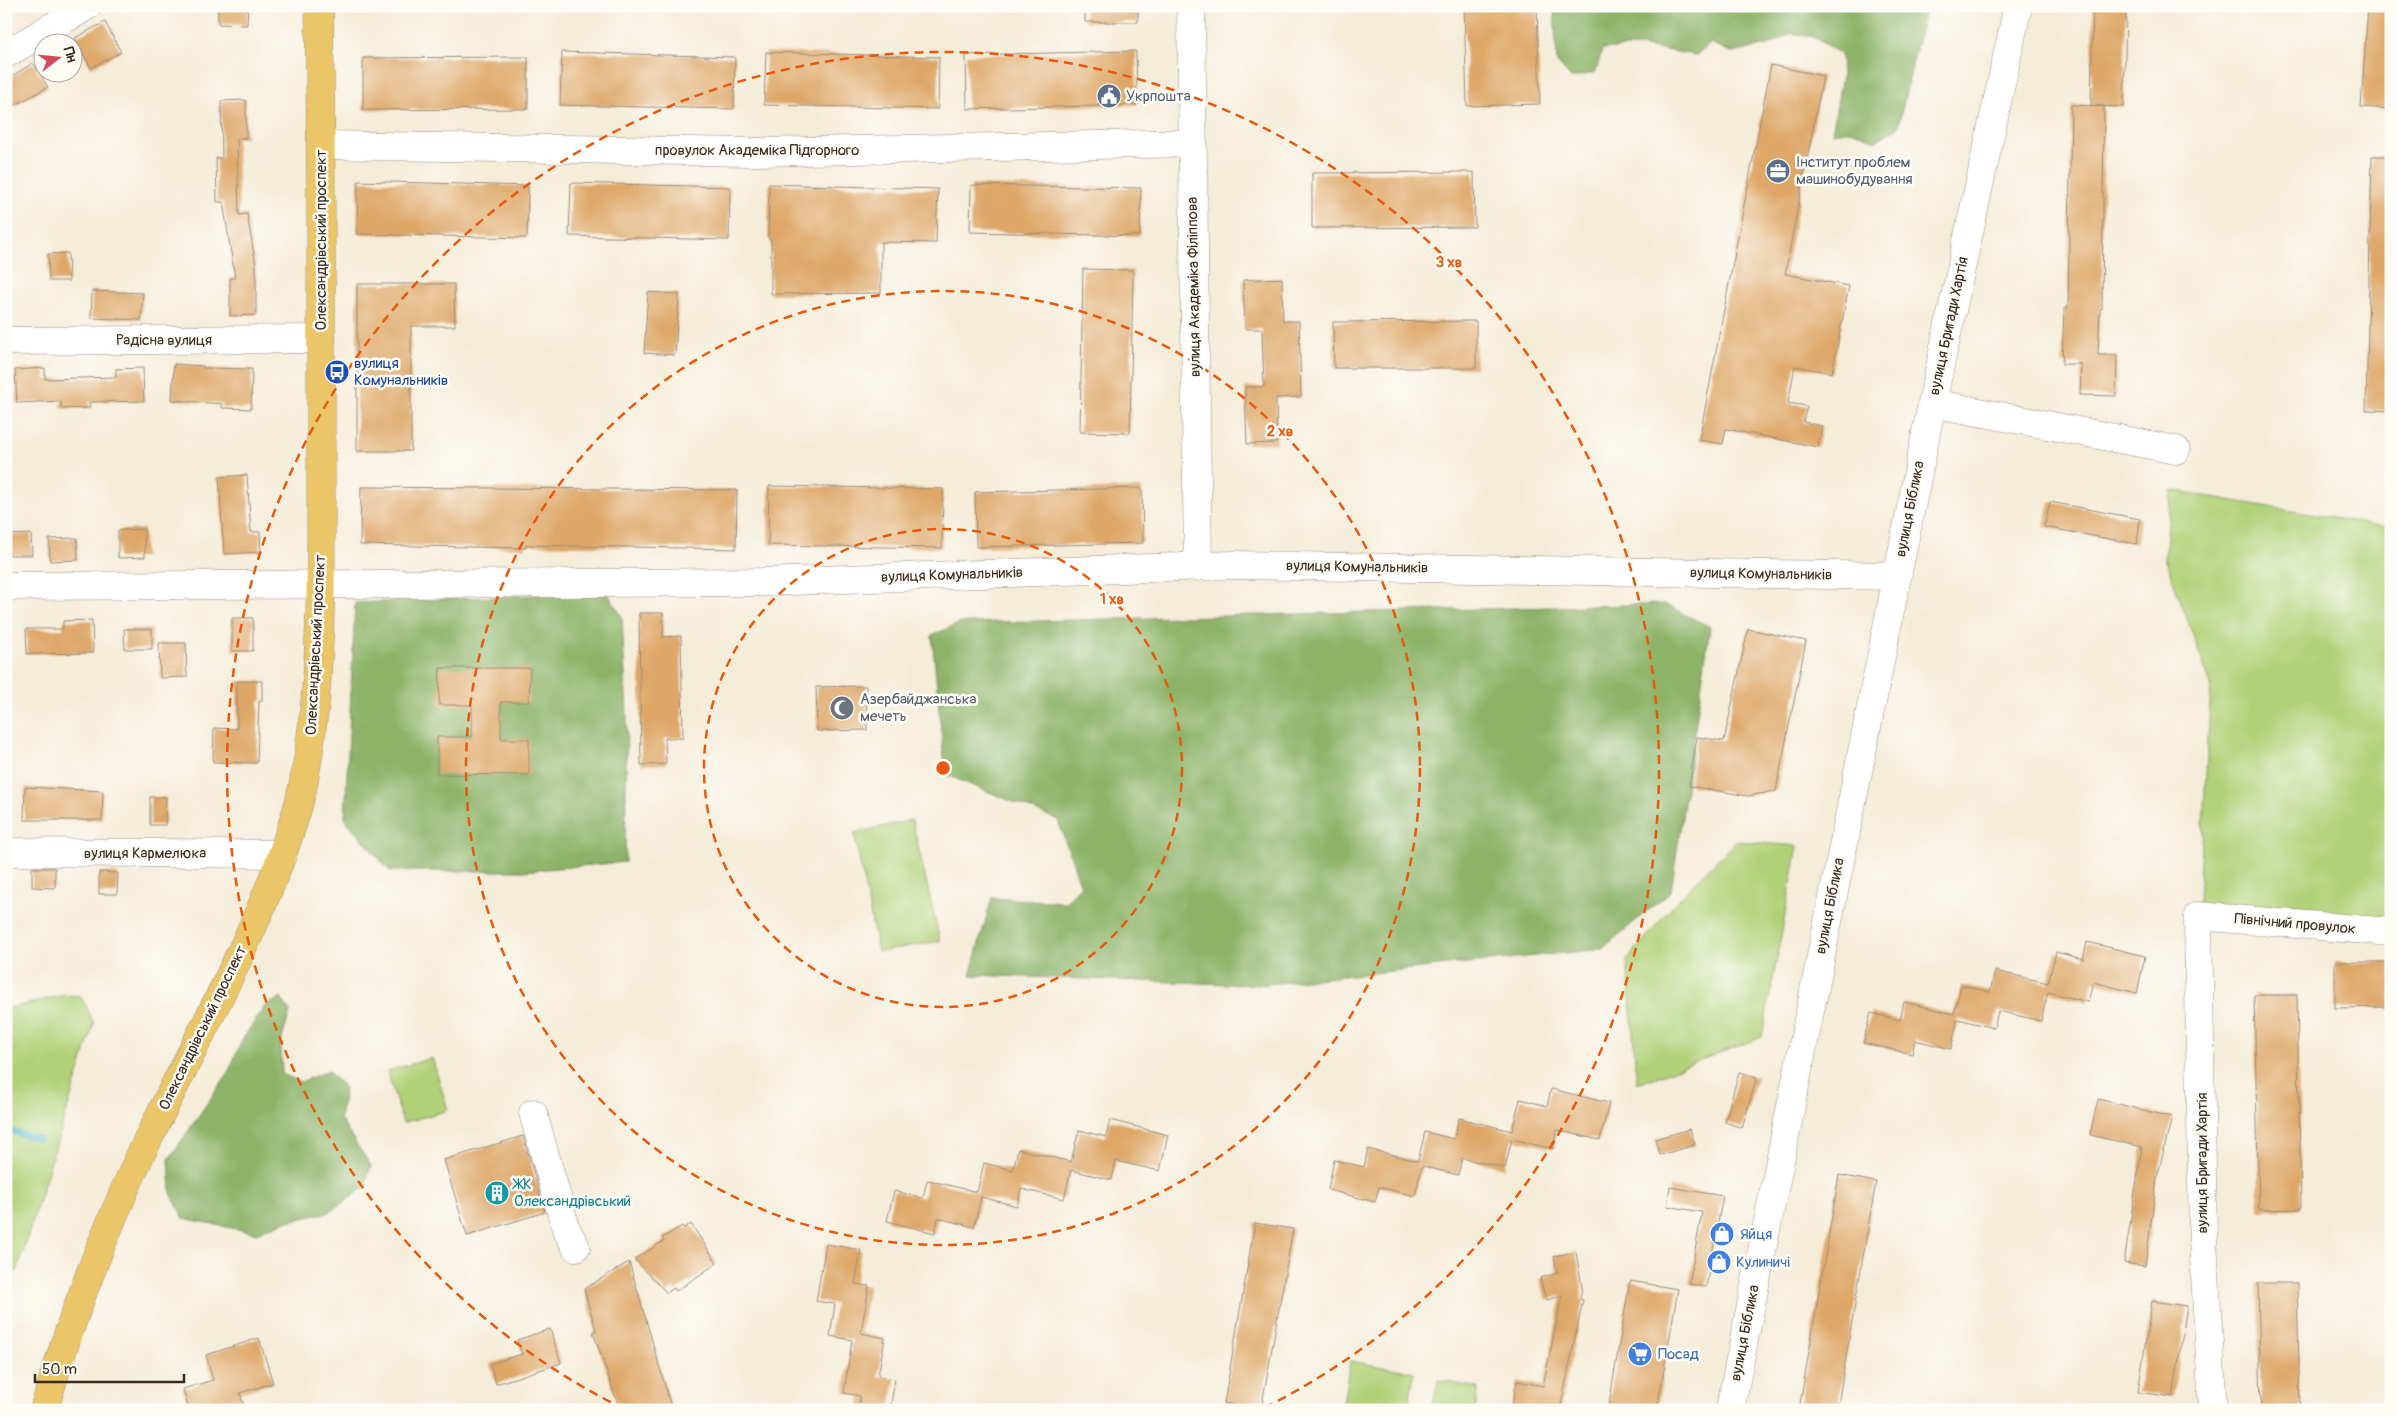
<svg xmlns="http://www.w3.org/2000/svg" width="2397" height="1416" font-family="Pangolin,sans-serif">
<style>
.green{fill:#b1d178;stroke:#767e4b}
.forest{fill:#8cb368;stroke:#646e43}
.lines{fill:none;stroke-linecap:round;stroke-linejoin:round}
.stream{stroke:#45afc4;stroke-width:6}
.building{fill:#dea768}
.minor-casing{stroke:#988b7b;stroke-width:29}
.major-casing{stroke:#988b7b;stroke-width:29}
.minor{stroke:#fff;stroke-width:28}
.major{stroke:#eac669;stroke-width:28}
.ring{fill:none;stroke:#e8590c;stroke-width:2.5;stroke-dasharray:9 6}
.labels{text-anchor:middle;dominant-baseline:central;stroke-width:5;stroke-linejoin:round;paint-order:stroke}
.service-label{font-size:15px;fill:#4e5e75;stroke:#fdfcf7;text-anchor:start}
.street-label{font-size:15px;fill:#3b2a1e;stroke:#fdfcf7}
.transit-label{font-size:15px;fill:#164399;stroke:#fdfcf7;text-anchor:start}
.worship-label{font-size:15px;fill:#5b616d;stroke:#fdfcf7;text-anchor:start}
.culture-label{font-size:15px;fill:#0d838f;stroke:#fdfcf7;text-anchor:start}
.shop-label{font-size:15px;fill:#366cbe;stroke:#fdfcf7;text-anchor:start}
.centre{fill:#e8590c;stroke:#fdfcf7;stroke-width:2.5}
.ring-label{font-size:15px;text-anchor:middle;font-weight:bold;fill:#e8590c;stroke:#fdfcf7;stroke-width:5;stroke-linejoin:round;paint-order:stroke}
</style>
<rect width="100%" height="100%" fill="#fdfcf7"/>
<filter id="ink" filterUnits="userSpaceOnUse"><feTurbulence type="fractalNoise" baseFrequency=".02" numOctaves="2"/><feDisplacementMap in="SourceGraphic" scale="10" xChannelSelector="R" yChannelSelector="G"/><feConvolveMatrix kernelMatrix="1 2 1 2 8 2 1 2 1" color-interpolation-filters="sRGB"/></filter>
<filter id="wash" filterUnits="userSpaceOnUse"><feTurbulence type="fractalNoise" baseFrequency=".0096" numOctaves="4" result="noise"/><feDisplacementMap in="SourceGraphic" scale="20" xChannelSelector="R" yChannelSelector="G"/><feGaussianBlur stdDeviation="1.12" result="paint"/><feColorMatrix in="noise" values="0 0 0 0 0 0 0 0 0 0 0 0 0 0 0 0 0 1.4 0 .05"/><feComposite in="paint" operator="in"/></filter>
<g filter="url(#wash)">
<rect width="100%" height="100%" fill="#f5ecd8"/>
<!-- green -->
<path class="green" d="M2171,490L2391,528V919L2198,916L2211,685L2165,558Z
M912,820L940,941L878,952L854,833Z
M1736,841L1798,846L1762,1037L1637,1084L1627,960L1676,902Z
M64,995L81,996L94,1023L17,1271L6,1274V1009Z
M432,1058L448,1110L403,1123L387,1071Z
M1350,1361L1414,1372L1408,1410H1342Z
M1438,1380L1479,1388L1475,1410H1432Z"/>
<!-- forest -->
<path class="forest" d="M1554,6H1926L1898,127L1876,141L1851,130L1832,133L1842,76L1841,54L1813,37L1792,33L1771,44L1733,53L1711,43L1696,55L1640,46L1602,49L1596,72L1571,78L1557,62Z
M607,592L622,617L627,715L625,862L524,871H390L345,819L355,603Z
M1664,604L1710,627L1671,891L1602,949L1258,985L970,975L992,898L1066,902L1081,886L1058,820L947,775L943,751L932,635L961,623Z
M281,998L290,1012L281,1042L282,1074L300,1082L328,1071L345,1088L340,1119L371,1166L364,1188L327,1213L283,1222L256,1233L183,1218L171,1193L169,1159L228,1073L242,1040L265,1006Z"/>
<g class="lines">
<!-- stream -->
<path class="stream" d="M6,1130L39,1139"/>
</g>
<g id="blocks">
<!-- building -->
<path class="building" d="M218,6H248L247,25L218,24Z
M1085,6H1138V22H1085Z
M1464,6H1537L1540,104L1467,106Z
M2093,6H2126L2124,107L2091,106Z
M2368,6H2391V109L2361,107Z
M105,22L121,52L91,68L75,38Z
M1136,51L1137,105L967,109L966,55Z
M562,52L735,57L734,109L560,105Z
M766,52L939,57L938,109L764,105Z
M528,57V109L363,110V58Z
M33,63L48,87L6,110V80Z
M1771,65L1823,76L1785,274L1849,286L1832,373L1795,366L1788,403L1807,406L1803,422L1822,426L1818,447L1726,429L1723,444L1699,440Z
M246,100V138H237L239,215L247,214L256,266V315L230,316V278H235L223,202H217L216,158H222L221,101Z
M2071,105L2104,106L2102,309H2100L2098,355H2117L2116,396L2080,395L2081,364H2062L2064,308H2068Z
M2372,156H2391V411L2366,410Z
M1474,172L1475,227L1312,228V173Z
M358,181L528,186L527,238L357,234Z
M571,183L730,187L729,240L569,236Z
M769,184L938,189L936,243L881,242V293L771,294V239H768Z
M971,185L1141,188L1140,236L970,232Z
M68,253L69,281H49L48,254Z
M1083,269L1133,270L1130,433L1080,432Z
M1282,278L1283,321H1299L1301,397L1276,398L1277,443L1247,444L1245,387H1264L1262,329H1245L1243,280Z
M357,284H454L455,326H411V451H357Z
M92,291L143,293L141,320L91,318Z
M648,292L679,294L675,355L644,353Z
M1476,321V368H1334L1333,322Z
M174,364L203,366V368L252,369L251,409L222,408V404L172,400Z
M45,368V379L116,377V369L143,368L144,401L89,402L90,408L61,409V401L17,403L15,370Z
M247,475L251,532H260L261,552L224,554L219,477Z
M769,486L943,489L942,548L768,545Z
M361,487L737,490L736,549L526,545V548L360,545Z
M1142,488L1143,543L976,547L975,492Z
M2050,502L2140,519L2137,544L2044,527Z
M144,529L145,557L118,558V530Z
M31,534L32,555H6V535Z
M77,538L78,560L50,561L49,539Z
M639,613H663V637L681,636L683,738H665L666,764L641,765Z
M232,618H253V651H232Z
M92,620L93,653L27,654L26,629H63V621Z
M124,629H152V649H125Z
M1748,629L1806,641L1776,791L1748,796L1689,786L1697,737L1724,741Z
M159,643H186L187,677L160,678Z
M440,668H530L529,702H501V739H529V775L437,774V737H472V705H439Z
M237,681H262V701H259L257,763L213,762L214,728L237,729Z
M866,686L867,730L817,731L816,687Z
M25,787L103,791L102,820H24Z
M150,797H166L165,825H150Z
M32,868H55V888L32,887Z
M99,872L118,873L117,894H99Z
M2087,942L2145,956L2137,993L2093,982L2088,1002L2048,992L2041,1021L1998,1011L1994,1028L1958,1019L1951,1049L1915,1040L1912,1054L1863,1043L1871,1013L1900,1020L1904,1002L1954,1014L1961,985L1990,992L1995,971L2048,983L2056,952L2083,959Z
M2335,962H2391V1007L2335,1008Z
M2254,995H2297L2301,1209L2259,1210Z
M1739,1072L1757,1077L1742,1128L1725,1122Z
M1551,1089L1609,1103L1600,1140L1557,1130L1553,1149L1512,1139L1505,1168L1462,1158L1458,1175L1422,1166L1415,1196L1379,1187L1375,1202L1328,1190L1334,1160L1364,1167L1368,1149L1418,1161L1425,1132L1454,1139L1459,1118L1512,1131L1520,1099L1547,1106Z
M2098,1099L2172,1117L2157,1178L2145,1266L2124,1263L2142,1147L2090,1135Z
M1110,1120L1168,1135L1160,1171L1116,1161L1112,1180L1071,1170L1064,1199L1021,1189L1017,1206L981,1197L974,1227L938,1218L935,1233L887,1221L894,1191L923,1198L927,1180L977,1192L984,1163L1013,1170L1018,1149L1071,1162L1079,1130L1106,1137Z
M1690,1129L1695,1145L1660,1155L1655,1139Z
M523,1136L545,1212L467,1236L444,1160Z
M1839,1175L1876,1182L1870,1216L1837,1410H1799Z
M1670,1187L1723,1196L1706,1287L1689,1284L1702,1212L1667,1206Z
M1255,1223L1293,1229L1261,1410L1224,1403Z
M691,1224L717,1263L676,1291L674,1288L667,1293L634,1259L664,1241L662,1238L682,1226L684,1228Z
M826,1244L861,1250L855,1284L869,1286L861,1333L885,1338L878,1376L895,1379L890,1410H858L860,1396L844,1393L852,1340L830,1336L835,1304L816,1301Z
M1576,1252L1582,1287L1580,1299L1583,1300L1560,1410H1511L1517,1381L1543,1386L1562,1296L1546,1300L1540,1278L1557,1273L1554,1256Z
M629,1262L649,1330L672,1410H620L593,1332L596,1331L584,1289Z
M1630,1281L1678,1289L1657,1410H1608Z
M2258,1283H2297L2300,1410H2261Z
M2152,1301L2187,1306L2173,1397L2138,1392Z
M550,1329L561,1363L496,1384L490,1364L522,1354L517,1340Z
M259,1338L273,1383L240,1393L245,1410H189L183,1389L213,1380L206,1355Z"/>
</g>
</g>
<g filter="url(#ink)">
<use href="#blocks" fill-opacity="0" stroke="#988b7b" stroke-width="1"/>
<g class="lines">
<defs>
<path id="minor" d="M1191,6L1198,567
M6,54L87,6
M321,145L752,152L1193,143
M6,341L321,339
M1932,403L2176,450
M6,586L763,582L1233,565L1897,576
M6,852L283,854
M533,1113L566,1229L576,1247
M1730,1410L1932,403L2018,6
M2213,1410L2203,1241L2198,916L2391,932"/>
<path id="major" d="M44,1410C69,1323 102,1238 140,1156C194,1042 260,932 297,810C307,775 311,738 315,702C322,624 321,546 321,468C321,314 322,160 319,6"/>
</defs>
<!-- minor casing -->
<use href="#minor" class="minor-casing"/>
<!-- major casing -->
<use href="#major" class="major-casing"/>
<!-- minor -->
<use href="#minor" class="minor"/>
<!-- major -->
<use href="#major" class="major"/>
</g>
</g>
<!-- distance rings -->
<g class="ring">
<circle cx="943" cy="768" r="239"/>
<circle cx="943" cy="768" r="477"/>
<path d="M624 1409A716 716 0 1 1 1262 1409"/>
</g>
<!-- icons -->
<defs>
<symbol id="civic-disc" viewBox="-11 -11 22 22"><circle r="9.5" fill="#5c6f8a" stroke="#fdfcf7"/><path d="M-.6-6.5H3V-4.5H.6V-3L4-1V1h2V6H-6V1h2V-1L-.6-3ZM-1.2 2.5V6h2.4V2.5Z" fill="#fff"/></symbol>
<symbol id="office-disc" viewBox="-11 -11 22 22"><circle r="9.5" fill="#5c6f8a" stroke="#fdfcf7"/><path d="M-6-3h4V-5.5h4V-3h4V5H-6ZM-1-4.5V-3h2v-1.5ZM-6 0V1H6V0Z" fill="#fff"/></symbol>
<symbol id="bus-disc" viewBox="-11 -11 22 22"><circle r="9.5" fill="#1a4fb4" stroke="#fdfcf7"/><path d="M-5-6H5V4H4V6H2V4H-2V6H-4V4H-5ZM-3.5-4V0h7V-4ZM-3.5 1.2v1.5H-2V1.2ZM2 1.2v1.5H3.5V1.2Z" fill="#fff"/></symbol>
<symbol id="mosque-disc" viewBox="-11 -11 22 22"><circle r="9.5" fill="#6b7280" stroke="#fdfcf7"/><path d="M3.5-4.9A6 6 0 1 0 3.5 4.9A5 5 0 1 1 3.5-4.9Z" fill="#fff"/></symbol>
<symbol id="building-disc" viewBox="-11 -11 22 22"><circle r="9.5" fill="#0f9aa8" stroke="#fdfcf7"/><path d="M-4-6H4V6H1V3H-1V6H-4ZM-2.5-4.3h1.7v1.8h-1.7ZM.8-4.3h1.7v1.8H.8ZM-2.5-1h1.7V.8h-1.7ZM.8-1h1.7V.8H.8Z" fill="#fff"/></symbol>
<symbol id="shop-disc" viewBox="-11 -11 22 22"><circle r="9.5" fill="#3f7fe0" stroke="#fdfcf7"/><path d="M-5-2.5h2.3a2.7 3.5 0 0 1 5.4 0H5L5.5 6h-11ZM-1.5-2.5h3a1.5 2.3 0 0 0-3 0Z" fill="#fff"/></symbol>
<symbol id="supermarket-disc" viewBox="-11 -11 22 22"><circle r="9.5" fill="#3f7fe0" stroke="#fdfcf7"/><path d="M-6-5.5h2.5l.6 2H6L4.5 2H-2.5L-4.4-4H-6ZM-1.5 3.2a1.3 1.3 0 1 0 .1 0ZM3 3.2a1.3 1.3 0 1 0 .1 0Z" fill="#fff"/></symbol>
</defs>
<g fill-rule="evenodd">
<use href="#civic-disc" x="1095" y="82" width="28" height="28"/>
<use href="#office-disc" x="1764" y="157" width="28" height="28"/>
<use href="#bus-disc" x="323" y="358" width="28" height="28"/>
<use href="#mosque-disc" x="828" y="694" width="28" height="28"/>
<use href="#building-disc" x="483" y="1179" width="28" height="28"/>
<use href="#shop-disc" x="1708" y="1220" width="28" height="28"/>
<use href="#shop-disc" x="1705" y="1248" width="28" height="28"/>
<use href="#supermarket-disc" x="1626" y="1340" width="28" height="28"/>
</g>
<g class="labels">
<!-- service labels -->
<g class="service-label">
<text x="1126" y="96">Укрпошта</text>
<text x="1796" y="162">Інститут проблем<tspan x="1796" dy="17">машинобудування</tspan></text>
</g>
<!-- street labels -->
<g class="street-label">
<text x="757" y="150">провулок Академіка Підгорного</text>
<text transform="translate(321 240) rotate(-90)">Олександрівський проспект</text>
<text transform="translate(1194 287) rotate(-91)">вулиця Академіка Філіппова</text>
<text transform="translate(1949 326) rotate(-78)">вулиця Бригади Хартія</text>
<text x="164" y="340">Радісна вулиця</text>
<text transform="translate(1910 509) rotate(-79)">вулиця Біблика</text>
<text transform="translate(1357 567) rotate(1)">вулиця Комунальників</text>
<text transform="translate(1761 574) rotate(1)">вулиця Комунальників</text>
<text transform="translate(952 575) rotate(-2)">вулиця Комунальників</text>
<text transform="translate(316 645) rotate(-87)">Олександрівський проспект</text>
<text x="145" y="853">вулиця Кармелюка</text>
<text transform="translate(1830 906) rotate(-79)">вулиця Біблика</text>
<text transform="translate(2295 924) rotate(5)">Північний провулок</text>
<text transform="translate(203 1028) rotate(-64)">Олександрівський проспект</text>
<text transform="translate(2202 1163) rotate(-90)">вулиця Бригади Хартія</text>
<text transform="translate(1745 1333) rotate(-79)">вулиця Біблика</text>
</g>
<!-- transit labels -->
<g class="transit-label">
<text x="354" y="363">вулиця<tspan x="354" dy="17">Комунальників</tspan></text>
</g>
<!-- worship labels -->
<g class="worship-label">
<text x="860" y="699">Азербайджанська<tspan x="860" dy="17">мечеть</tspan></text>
</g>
<!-- culture labels -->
<g class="culture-label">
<text x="514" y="1184">ЖК<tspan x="514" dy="17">Олександрівський</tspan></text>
</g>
<!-- shop labels -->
<g class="shop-label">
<text x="1740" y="1234">Яйця</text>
<text x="1736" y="1262">Кулиничі</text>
<text x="1658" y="1354">Посад</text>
</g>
</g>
<circle cx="943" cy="768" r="8" class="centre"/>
<g class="ring-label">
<text x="1449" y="267">3 хв</text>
<text x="1280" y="436">2 хв</text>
<text x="1112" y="604">1 хв</text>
</g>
<!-- margin -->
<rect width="2397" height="1416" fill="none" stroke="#fdfcf7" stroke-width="25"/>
<!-- north arrow -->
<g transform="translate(58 58) rotate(74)"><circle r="24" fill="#fdfcf7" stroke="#afa8a0"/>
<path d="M0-4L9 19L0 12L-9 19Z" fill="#d1495b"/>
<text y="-8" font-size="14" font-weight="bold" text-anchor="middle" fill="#3b2a1e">Пн</text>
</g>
<!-- scale -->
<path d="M35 1374v8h149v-8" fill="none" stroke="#3b2a1e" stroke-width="2.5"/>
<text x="42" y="1374" font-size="15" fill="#3b2a1e" stroke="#fdfcf7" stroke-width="4" paint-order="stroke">50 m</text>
</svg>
